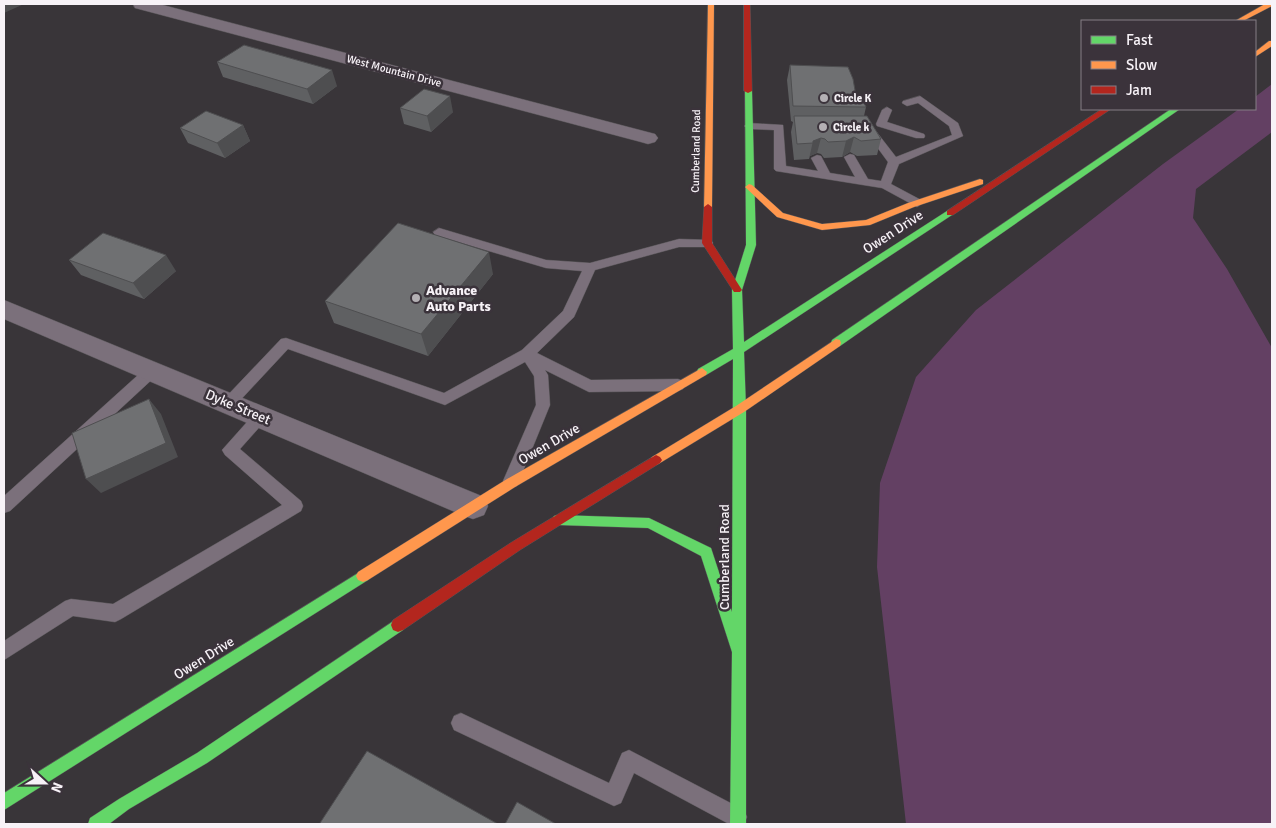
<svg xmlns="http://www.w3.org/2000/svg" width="1276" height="828" font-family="Signika,sans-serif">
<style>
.green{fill:#634063}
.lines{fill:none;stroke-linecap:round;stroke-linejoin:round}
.lane-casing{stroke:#575457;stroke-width:1}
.street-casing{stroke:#575457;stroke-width:1}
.fast-casing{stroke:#575457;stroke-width:1}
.slow-casing{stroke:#575457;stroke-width:1}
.jam-casing{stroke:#575457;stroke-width:1}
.lane{fill:#7b707b;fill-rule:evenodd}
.street{fill:#7b707b;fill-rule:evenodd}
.fast{fill:#63d668;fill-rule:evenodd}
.slow{fill:#ff974d;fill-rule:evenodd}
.jam{fill:#b3261e;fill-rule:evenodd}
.wall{fill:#5f6062}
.shaded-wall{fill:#4e4e50}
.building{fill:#6f7072;stroke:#4e4e50}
.poi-dot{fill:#b4b0b4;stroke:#3b333b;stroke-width:2}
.labels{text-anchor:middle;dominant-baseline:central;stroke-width:5;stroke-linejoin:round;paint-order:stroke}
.far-street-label{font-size:11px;fill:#f7f2f7;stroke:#3b333b}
.far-poi-label{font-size:11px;font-weight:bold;fill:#f7f2f7;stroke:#3b333b;text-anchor:start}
.street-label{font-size:14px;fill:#f7f2f7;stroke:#3b333b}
.poi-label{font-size:14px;font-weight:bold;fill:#f7f2f7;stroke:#3b333b;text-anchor:start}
</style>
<rect width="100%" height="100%" fill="#393539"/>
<!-- green -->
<path class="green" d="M1272,84V132L1196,189L1193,218L1227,269L1272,348V824H906L877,567L880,483L916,377L976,310L1163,164L1239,109H1255V97Z"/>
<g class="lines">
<defs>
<path id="lane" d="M920,96L958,123L963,136L899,164L891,184L921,200L923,203L917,207L882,188L776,171L774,169V130L749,129L744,126L749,123L783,125L786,166L818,171L811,158L817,155L821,156L830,173L855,177L844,157L850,154L854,155L868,179L881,181L888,162L863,128L864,126H872L896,157L952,135L949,126L918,103L907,106L902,103L903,101Z
M887,107L892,110L887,122L924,134L925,136L924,138H916L877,126L876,124L882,110Z
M439,228L546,260L590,263L679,239L711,240L713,243L711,246L707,247H679L595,270L574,317L537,353L591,380L678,379L683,381L685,385L683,389L678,391L589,392L545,370L548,375L550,405L519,481L517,486L511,488L505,486L503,481L536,405L534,376L525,362L445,405L288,349L234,407L229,409L224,407L222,403L224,399L281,339L286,338L444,393L522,350L563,311L582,271L546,268L435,235L433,232Z
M153,365L158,366L160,370L158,374L10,511L4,513V496L148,366Z
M260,411L265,413L268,417L265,421L240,449L301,501L303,506L301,511L121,619L115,622L73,616L4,660V641L65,601L71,599L113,604L282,505L225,455L222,450L255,413Z
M461,713L609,783L622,753L629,750L744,810L747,817L744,824H729L634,773L621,803L614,806L454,730L451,723L454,716Z"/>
<path id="street" d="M133,4H159L655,134L658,138L655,142L648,144L641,142L135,8Z
M4,300L484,497L488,506L484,515L473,519L462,515L4,319Z"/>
<path id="fast" d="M745,89L752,91L756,245L742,290L744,342L947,211L950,210L955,213L744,352L746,409V824H730L732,652L701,556L648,528L558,525L554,524L552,520L554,516L558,515L649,518L711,548L732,612L733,359L706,375H698L697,372L698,369L733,349L732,290L746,245Z
M1171,109H1180L840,346H832L831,343L832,340Z
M363,570L368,572L370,576L368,580L4,810V793Z
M398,618L403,620L405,625L403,630L207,763L129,809L109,824H88L90,818L119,799L197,753Z"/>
<path id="slow" d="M708,4H714L712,207L708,210L704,207Z
M1265,4H1272V6L1243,21H1235Z
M1269,41H1272V46L1255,57V52Z
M980,179L983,180V184L914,207L870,225L822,230L777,217L745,187L749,184L752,185L783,213L822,224L866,220L908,203Z
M836,339L840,340L841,343L840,346L744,412L660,463L656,465L652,463L650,460L652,457L736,406Z
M702,368L707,372L706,375L515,487L368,580L363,582L358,580L356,576L358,572L507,479Z"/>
<path id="jam" d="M744,4H750L752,91L748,93L744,91Z
M1102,109H1111L953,215H947V211Z
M708,204L712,207V243L742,290L740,292H734L702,243L704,207Z
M656,455L660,457L662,460L660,463L520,550L403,630L398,632L393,630L391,625L393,620L512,542Z"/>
</defs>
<!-- lane casing -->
<use href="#lane" class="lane-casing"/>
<!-- street casing -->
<use href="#street" class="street-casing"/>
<!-- fast casing -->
<use href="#fast" class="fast-casing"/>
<!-- slow casing -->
<use href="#slow" class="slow-casing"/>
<!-- jam casing -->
<use href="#jam" class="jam-casing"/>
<!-- lane -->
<use href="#lane" class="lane"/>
<!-- street -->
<use href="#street" class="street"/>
<!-- fast -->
<use href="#fast" class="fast"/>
<!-- slow -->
<use href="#slow" class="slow"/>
<!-- jam -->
<use href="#jam" class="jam"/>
</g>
<!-- wall -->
<path class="wall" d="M217,62L337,86L313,104L223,77Z
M790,65L856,96L866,107L864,116L881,139L877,155L857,156L850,152L842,157L824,158L821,154L817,153L810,156L809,159L794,160L791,132L793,122L791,121L787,80Z
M400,108L453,112L431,132L404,124Z
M243,125L250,141L225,158L188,143L180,128Z
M69,260L176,271L144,299L81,275Z
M493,274L428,356L334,323L325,301Z"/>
<!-- shaded-wall -->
<path class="shaded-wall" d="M4,4H24L4,13Z
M332,70L337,86L313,104L307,89Z
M450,96L453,112L431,132L427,116Z
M243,125L250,141L225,158L217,143Z
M854,137L850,152L842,157L846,141Z
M821,138L817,153L810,156L809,159L813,141Z
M489,252L493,274L428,356L421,334Z
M166,255L176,271L144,299L133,283Z
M149,399L161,414L178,457L101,493L86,479Z"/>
<!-- building -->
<path class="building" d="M244,45L332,70L307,89L217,62Z
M790,65L848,67L853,79L856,96L860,94L866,107L793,106Z
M424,89L450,96L427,116L400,108Z
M206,111L243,125L217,143L180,128Z
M794,116H867L881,139L861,141L854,137L846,141L828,142L825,139L821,138L813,141V143L797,144Z
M398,223L489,252L421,334L325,301Z
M103,233L166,255L133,283L69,260Z
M149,399L166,443L86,479L72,433Z
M367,751L498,824H322L320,823Z
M517,802L556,824H505Z"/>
<!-- markers -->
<g class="poi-dot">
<circle cx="824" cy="98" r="5"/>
<circle cx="823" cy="127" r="5"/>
<circle cx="416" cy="298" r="5"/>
</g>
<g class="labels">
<!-- far-street labels -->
<g class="far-street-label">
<text transform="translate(394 71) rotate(15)">West Mountain Drive</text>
<text transform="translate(696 151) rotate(-89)">Cumberland Road</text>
</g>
<!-- far-poi labels -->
<g class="far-poi-label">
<text x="834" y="98">Circle K</text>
<text x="833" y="127">Circle k</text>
</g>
<!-- street labels -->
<g class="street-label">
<text transform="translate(893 232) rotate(-33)">Owen Drive</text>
<text transform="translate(238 407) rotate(23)">Dyke Street</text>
<text transform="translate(549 444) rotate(-30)">Owen Drive</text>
<text transform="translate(724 557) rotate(-90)">Cumberland Road</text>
<text transform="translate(204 658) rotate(-32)">Owen Drive</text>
</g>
<!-- poi labels -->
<g class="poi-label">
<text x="426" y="290">Advance<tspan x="426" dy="16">Auto Parts</tspan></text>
</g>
</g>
<!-- border -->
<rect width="1276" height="828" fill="none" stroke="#f7f2f7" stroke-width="10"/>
<!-- legend -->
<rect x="1081" y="20" width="175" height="90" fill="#3b333b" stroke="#867f86"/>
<rect x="1091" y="36" width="25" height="8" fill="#63d668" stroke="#867f86"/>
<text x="1126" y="45" font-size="15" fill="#f7f2f7">Fast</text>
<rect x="1091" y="61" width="25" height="8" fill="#ff974d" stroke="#867f86"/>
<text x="1126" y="70" font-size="15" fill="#f7f2f7">Slow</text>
<rect x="1091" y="86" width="25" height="8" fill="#b3261e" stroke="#867f86"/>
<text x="1126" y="95" font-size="15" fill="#f7f2f7">Jam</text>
<!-- north arrow -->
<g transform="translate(45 783) rotate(111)" stroke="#3b333b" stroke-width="4" paint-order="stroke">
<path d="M0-4L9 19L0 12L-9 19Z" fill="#f7f2f7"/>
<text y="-8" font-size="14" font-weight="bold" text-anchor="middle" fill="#f7f2f7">N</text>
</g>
</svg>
